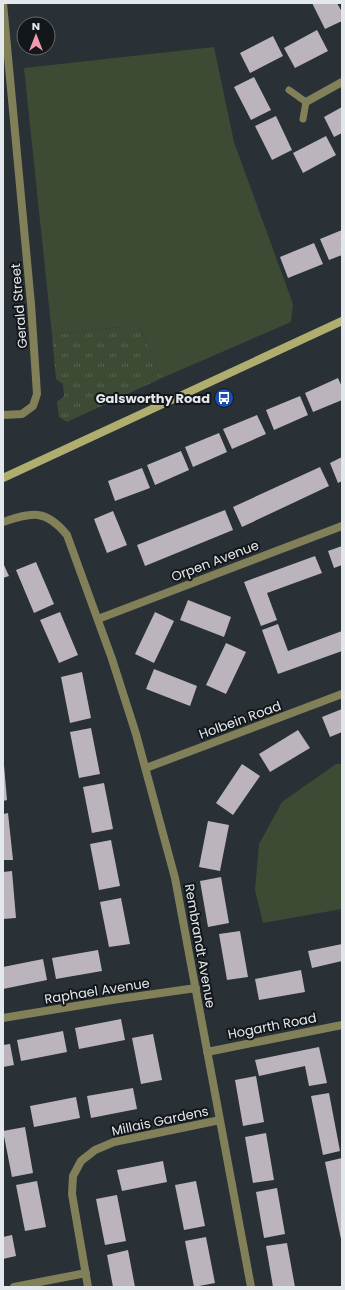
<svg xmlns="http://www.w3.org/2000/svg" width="345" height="1290" font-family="Poppins,sans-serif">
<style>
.grass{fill:#3d4b34}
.park{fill:url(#park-tufts)}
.building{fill:#bbb4bd}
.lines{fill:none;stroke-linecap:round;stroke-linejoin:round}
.service{stroke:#818059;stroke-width:7}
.minor{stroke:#818059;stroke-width:8}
.secondary{stroke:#b0ae6e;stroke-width:8}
.labels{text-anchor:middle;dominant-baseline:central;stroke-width:4;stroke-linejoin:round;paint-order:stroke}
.street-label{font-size:13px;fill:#e3e8ec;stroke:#14171a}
.poi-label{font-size:13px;font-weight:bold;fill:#e3e8ec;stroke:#14171a;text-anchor:end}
</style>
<defs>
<pattern id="park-tufts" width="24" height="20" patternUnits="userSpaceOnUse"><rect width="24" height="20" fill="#3d4b34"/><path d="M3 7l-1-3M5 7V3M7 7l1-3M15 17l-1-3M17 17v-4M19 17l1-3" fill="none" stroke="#596552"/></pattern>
</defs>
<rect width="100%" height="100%" fill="#293036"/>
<!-- grass -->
<path class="grass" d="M214,47L234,142L293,304L291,322L162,378L139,325L52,335L24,68Z
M336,764H342V909L263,923L255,890L259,844L282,802Z"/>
<!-- park -->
<path class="park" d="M139,325L162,378L67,422L59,417L57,402L64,396L63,384L56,379L52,335Z"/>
<!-- building -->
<path class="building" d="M312,3H337L342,12V21L325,29Z
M317,30L328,51L295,68L284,48Z
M273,36L283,56L250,73L240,53Z
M254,77L271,110L251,120L234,87Z
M342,107V133L334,137L324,117Z
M276,116L292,150L272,160L255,126Z
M326,136L336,155L303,173L293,153Z
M342,230V255L329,260L320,239Z
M314,243L323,264L288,278L280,257Z
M338,378L342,387V400L313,412L305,393Z
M300,396L308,415L274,430L266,410Z
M257,415L266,434L232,449L223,429Z
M219,433L227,452L193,467L185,447Z
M181,451L189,470L155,485L147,465Z
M342,457V481L338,483L330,463Z
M320,467L329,486L242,527L233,507Z
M142,468L150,488L115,501L108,481Z
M225,510L233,530L145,566L137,545Z
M113,511L127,545L107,553L94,519Z
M342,546V565L334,568L328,551Z
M315,556L322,573L267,593L277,620L261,626L244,582Z
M36,562L54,604L34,613L16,570Z
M3,563L9,576L3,578Z
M188,600L231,617L224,637L180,620Z
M60,612L78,655L59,663L40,620Z
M155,612L174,621L154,663L135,654Z
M278,624L288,651L342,631V651L278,674L262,630Z
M226,643L246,652L226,694L206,685Z
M154,669L197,686L190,706L146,689Z
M82,672L91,718L70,723L61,677Z
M342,709V732L330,737L322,717Z
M91,728L100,774L79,778L70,732Z
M298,730L310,748L270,772L259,754Z
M242,764L260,776L233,815L216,803Z
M3,765H4L7,800L3,801Z
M104,783L113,829L92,833L83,787Z
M8,813L13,860H3V814Z
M208,821L229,825L220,871L199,867Z
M111,840L120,886L99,890L90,844Z
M12,871L16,918L3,919V872Z
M221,877L229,923L208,927L200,881Z
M121,898L130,944L109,947L100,902Z
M240,931L248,977L227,980L219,934Z
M342,944V961L312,968L308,951Z
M98,950L102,971L56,979L52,958Z
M43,959L47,980L3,989V967Z
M301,970L305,992L259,1000L255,979Z
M121,1019L125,1040L79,1049L75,1028Z
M63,1031L67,1052L21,1061L17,1040Z
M153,1034L162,1080L141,1084L132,1038Z
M10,1044L14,1065L3,1067V1045Z
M319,1047L327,1083L309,1086L305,1066L259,1076L255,1060Z
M256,1076L264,1122L243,1126L235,1080Z
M133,1088L137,1109L91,1118L87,1096Z
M329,1093L340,1151L323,1155L311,1096Z
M76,1097L80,1118L34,1127L30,1106Z
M25,1127L33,1173L12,1177L3,1131Z
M266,1133L274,1180L253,1183L245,1137Z
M342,1158V1239H341L325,1162Z
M163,1161L167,1182L122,1191L117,1170Z
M37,1181L46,1227L25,1231L16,1185Z
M196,1181L205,1226L184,1230L175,1185Z
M277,1188L285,1234L264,1238L256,1192Z
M117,1195L126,1241L105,1245L96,1199Z
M12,1235L16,1256L3,1259V1237Z
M206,1237L215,1283L194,1287L185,1241Z
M287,1243L295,1287H273L266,1246Z
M128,1250L135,1287H113L107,1255Z"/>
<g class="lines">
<!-- service -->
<path class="service" d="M289,90L306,102L303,119"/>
<!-- minor -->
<path class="minor" d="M306,102L342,82
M3,415L22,414L33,406L37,394L31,304L3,3
M3,522C32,512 46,509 67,535L112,659L136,734L175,878L251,1287
M98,619L342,526
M146,768L342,694
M3,1018L112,1000L196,988
M207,1052L342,1025
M14,1287L86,1273
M88,1287L72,1194L73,1176L81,1161L95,1150L114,1142L220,1120"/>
<!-- secondary -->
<path class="secondary" d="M3,478L342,321"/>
</g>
<!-- icons -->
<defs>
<symbol id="bus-disc" viewBox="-11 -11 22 22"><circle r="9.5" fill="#1a4fb4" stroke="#14171a"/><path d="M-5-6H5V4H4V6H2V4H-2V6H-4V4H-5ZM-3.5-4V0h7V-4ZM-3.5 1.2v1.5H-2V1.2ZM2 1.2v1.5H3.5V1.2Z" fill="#fff"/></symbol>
</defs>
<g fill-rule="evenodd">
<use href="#bus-disc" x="213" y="387" width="22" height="22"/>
</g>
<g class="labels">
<!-- street labels -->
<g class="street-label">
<text transform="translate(19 306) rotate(-95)">Gerald Street</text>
<text transform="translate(215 561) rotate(-21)">Orpen Avenue</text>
<text transform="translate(240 720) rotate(-20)">Holbein Road</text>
<text transform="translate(200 946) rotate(80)">Rembrandt Avenue</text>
<text transform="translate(97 991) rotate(-9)">Raphael Avenue</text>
<text transform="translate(272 1026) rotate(-11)">Hogarth Road</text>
<text transform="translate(160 1121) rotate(-12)">Millais Gardens</text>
</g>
<!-- poi labels -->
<g class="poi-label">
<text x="210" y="398">Galsworthy Road</text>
</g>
</g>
<!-- border -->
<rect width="345" height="1290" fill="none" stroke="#e3e8ec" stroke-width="8"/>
<!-- north arrow -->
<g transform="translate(36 36)"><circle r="19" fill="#14171a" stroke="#676b6e"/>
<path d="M0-3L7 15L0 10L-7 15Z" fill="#f19ab2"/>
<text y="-6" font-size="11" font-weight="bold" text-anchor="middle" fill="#e3e8ec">N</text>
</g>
</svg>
